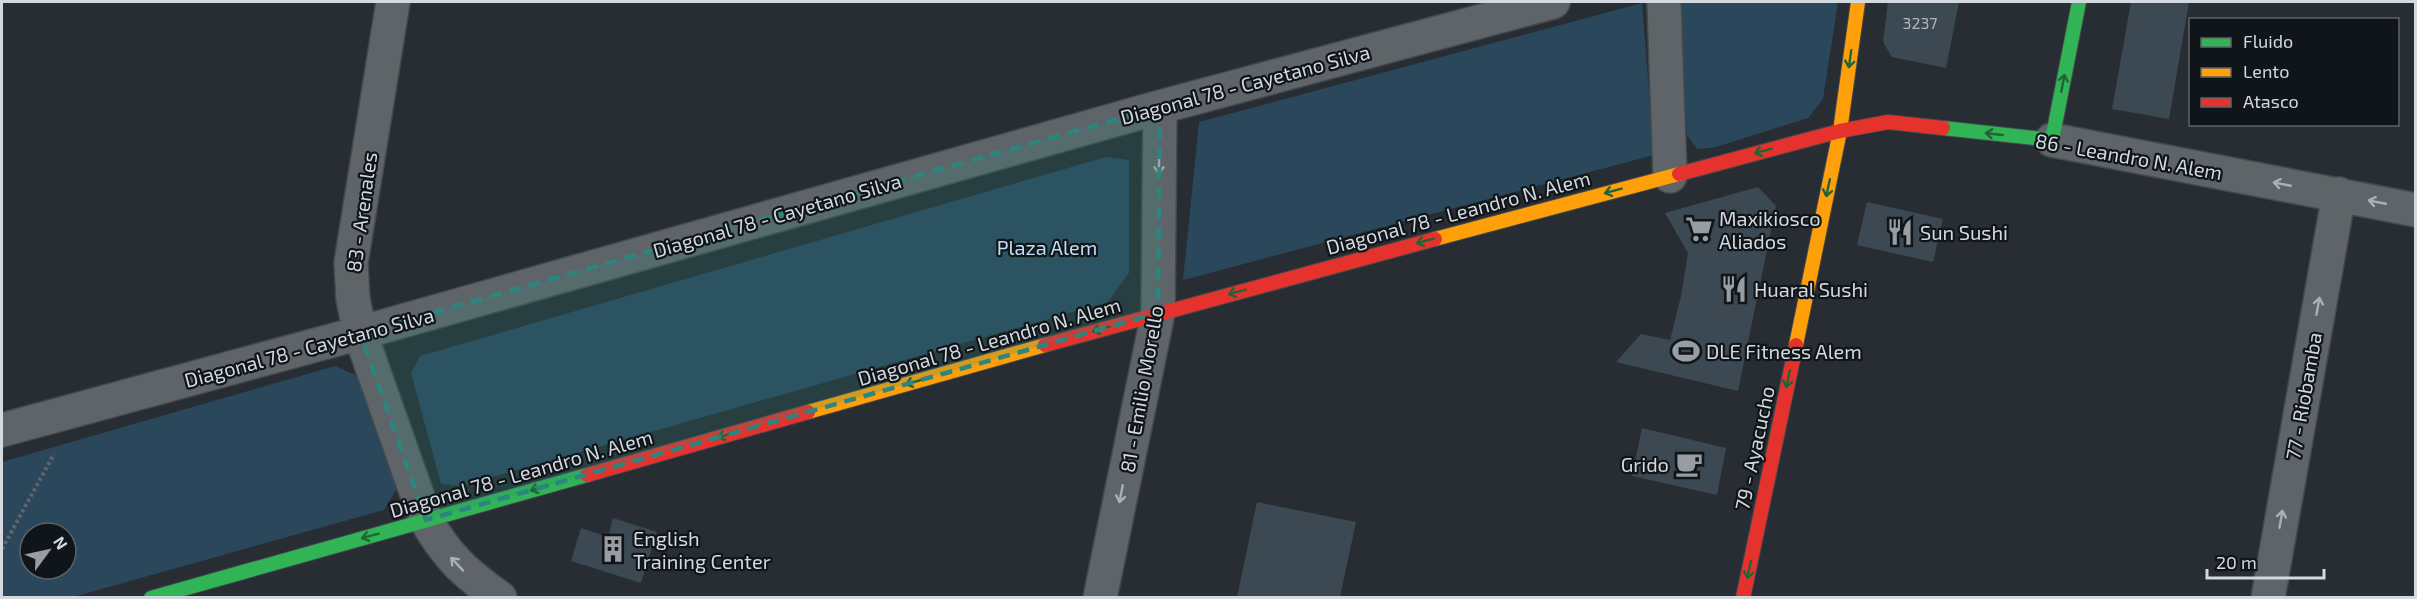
<svg xmlns="http://www.w3.org/2000/svg" width="2417" height="599" font-family="'Exo 2',sans-serif">
<style>
.green{fill:#2b475c;fill-rule:evenodd}
.building{fill:#3d4952}
.lines{fill:none;stroke-linecap:round;stroke-linejoin:round}
.street-casing{stroke:#43494c;stroke-width:36}
.fast-casing{stroke:#43494c;stroke-width:16}
.slow-casing{stroke:#43494c;stroke-width:16}
.jam-casing{stroke:#43494c;stroke-width:16}
.path{stroke:#62666a;stroke-width:4;stroke-dasharray:3 3;stroke-linecap:butt}
.street{stroke:#5f6468;stroke-width:33}
.fast{stroke:#30b455;stroke-width:14}
.slow{stroke:#ff9f0a;stroke-width:14}
.jam{stroke:#e5322d;stroke-width:14}
.oneway{stroke:#206437}
.oneway2{stroke:#aab0b5}
.marked{fill:#2c857f;fill-opacity:0.2;stroke:#2c857f;stroke-width:4.5;stroke-dasharray:12 8;stroke-linejoin:round}
.labels{text-anchor:middle;dominant-baseline:central;stroke-width:4.5;stroke-linejoin:round;paint-order:stroke}
.number-label{font-size:16px;fill:#aeb5bc}
.street-label{font-size:20px;fill:#d3d9df;stroke:#101519}
.poi-label{font-size:20px;fill:#d3d9df;stroke:#101519;text-anchor:start}
.park-label{font-size:20px;fill:#c0ddf6;stroke:#101519}
</style>
<rect width="100%" height="100%" fill="#272d32"/>
<!-- green -->
<path class="green" d="M1680,2H1838L1823,99L1808,118L1716,147L1697,149L1687,135Z
M1642,3L1654,155L1183,280L1199,122Z
M1106,157L1129,160V273L1108,302L461,486L441,484L411,373L420,356Z
M335,366L364,379L398,487L384,510L73,597L2,598V462ZM30,533H66V569H30Z"/>
<!-- building -->
<path class="building" d="M1888,2H1959L1946,68L1892,57L1883,42Z
M2131,2H2189L2169,119L2112,109Z
M1758,187L1776,206L1738,391L1616,362L1641,334L1670,340L1681,296L1688,253L1665,213Z
M1867,202L1943,219L1933,262L1857,245Z
M1642,428L1726,448L1717,495L1632,476Z
M1257,502L1356,522L1340,597H1237Z
M613,518L657,532L641,583L571,561L581,528L608,537Z"/>
<g class="lines">
<defs>
<path id="street" d="M393,2L351,263L353,299L360,333L426,520C448,558 465,573 500,598
M1664,2L1670,176
M2052,140L2416,210
M2,430L360,333L1160,107L1553,2
M1100,598L1158,313L1160,107
M2268,598L2339,194"/>
<path id="fast" d="M1943,128L2052,140L2079,2
M151,598L587,475"/>
<path id="slow" d="M1435,239L1679,174
M1796,345L1840,131L1858,2
M808,412L1045,345"/>
<path id="jam" d="M1679,174L1840,131L1888,122L1943,128
M1045,345L1435,239
M587,475L808,412
M1743,598L1796,345"/>
</defs>
<!-- street casing -->
<use href="#street" class="street-casing"/>
<!-- fast casing -->
<use href="#fast" class="fast-casing"/>
<!-- slow casing -->
<use href="#slow" class="slow-casing"/>
<!-- jam casing -->
<use href="#jam" class="jam-casing"/>
<!-- path -->
<path class="path" d="M2,549L54,454"/>
<!-- street -->
<use href="#street" class="street"/>
<!-- fast -->
<use href="#fast" class="fast"/>
<!-- slow -->
<use href="#slow" class="slow"/>
<!-- jam -->
<use href="#jam" class="jam"/>
</g>
<!-- one-way arrows -->
<defs><path id="oneway-shaft" d="M-6 0H5M1.5-3L5.5 0L1.5 3" fill="none" stroke-width="1.6" stroke-linecap="round" stroke-linejoin="round" transform="scale(1.5)"/></defs>
<g class="oneway">
<use href="#oneway-shaft" transform="translate(1850 59) rotate(98)"/>
<use href="#oneway-shaft" transform="translate(2063 83) rotate(-79)"/>
<use href="#oneway-shaft" transform="translate(1994 134) rotate(-174)"/>
<use href="#oneway-shaft" transform="translate(1763 151) rotate(165)"/>
<use href="#oneway-shaft" transform="translate(1828 188) rotate(102)"/>
<use href="#oneway-shaft" transform="translate(1613 191) rotate(165)"/>
<use href="#oneway-shaft" transform="translate(1425 241) rotate(165)"/>
<use href="#oneway-shaft" transform="translate(1237 292) rotate(165)"/>
<use href="#oneway-shaft" transform="translate(1101 329) rotate(164)"/>
<use href="#oneway-shaft" transform="translate(1788 379) rotate(102)"/>
<use href="#oneway-shaft" transform="translate(914 382) rotate(164)"/>
<use href="#oneway-shaft" transform="translate(726 435) rotate(164)"/>
<use href="#oneway-shaft" transform="translate(539 488) rotate(164)"/>
<use href="#oneway-shaft" transform="translate(370 536) rotate(165)"/>
<use href="#oneway-shaft" transform="translate(1749 570) rotate(102)"/>
</g>
<g class="oneway2">
<use href="#oneway-shaft" transform="translate(1159 165) rotate(91)"/>
<use href="#oneway-shaft" transform="translate(2282 184) rotate(-169)"/>
<use href="#oneway-shaft" transform="translate(2377 202) rotate(-169)"/>
<use href="#oneway-shaft" transform="translate(2318 306) rotate(-80)"/>
<use href="#oneway-shaft" transform="translate(1121 494) rotate(101)"/>
<use href="#oneway-shaft" transform="translate(2281 519) rotate(-80)"/>
<use href="#oneway-shaft" transform="translate(457 564) rotate(-133)"/>
</g>
<!-- marked area -->
<path class="marked" d="M1160,107L1158,313L426,520L360,333Z"/>
<!-- icons -->
<defs>
<symbol id="supermarket-bare" viewBox="-9 -9 18 18"><path d="M-6-5.5h2.5l.6 2H6L4.5 2H-2.5L-4.4-4H-6ZM-1.5 3.2a1.3 1.3 0 1 0 .1 0ZM3 3.2a1.3 1.3 0 1 0 .1 0Z" fill="#979da2" stroke="#101519" stroke-width="2.5" paint-order="stroke"/></symbol>
<symbol id="restaurant-bare" viewBox="-9 -9 18 18"><path d="M-5-6h1v4h1v-4h1v4h1v-4h1v5L-1.5 .5V6h-2V.5L-5-1ZM5-6V6H3V1.5H1.5Q1.5-4 5-6Z" fill="#979da2" stroke="#101519" stroke-width="2.5" paint-order="stroke"/></symbol>
<symbol id="stadium-bare" viewBox="-9 -9 18 18"><path d="M0-5a6.5 5 0 1 0 0 10a6.5 5 0 1 0 0-10ZM-3.5-1.8h7v3.6h-7Z" fill="#979da2" stroke="#101519" stroke-width="2.5" paint-order="stroke"/></symbol>
<symbol id="cafe-bare" viewBox="-9 -9 18 18"><path d="M-5.5-4.5H6V0H3Q3 3.5 0 3.5H-2.5Q-5.5 3.5-5.5 0ZM3-3.2v2h1.7v-2ZM-6 4.5H4V6H-6Z" fill="#979da2" stroke="#101519" stroke-width="2.5" paint-order="stroke"/></symbol>
<symbol id="building-bare" viewBox="-9 -9 18 18"><path d="M-4-6H4V6H1V3H-1V6H-4ZM-2.5-4.3h1.7v1.8h-1.7ZM.8-4.3h1.7v1.8H.8ZM-2.5-1h1.7V.8h-1.7ZM.8-1h1.7V.8H.8Z" fill="#979da2" stroke="#101519" stroke-width="2.5" paint-order="stroke"/></symbol>
</defs>
<g fill-rule="evenodd">
<use href="#supermarket-bare" x="1680" y="210" width="38" height="38"/>
<use href="#restaurant-bare" x="1881" y="213" width="38" height="38"/>
<use href="#restaurant-bare" x="1715" y="270" width="38" height="38"/>
<use href="#stadium-bare" x="1667" y="332" width="38" height="38"/>
<use href="#cafe-bare" x="1670" y="445" width="38" height="38"/>
<use href="#building-bare" x="594" y="530" width="38" height="38"/>
</g>
<g class="labels">
<!-- number labels -->
<g class="number-label">
<text x="1920" y="22">3237</text>
</g>
<!-- street labels -->
<g class="street-label">
<text transform="translate(1245 84) rotate(-15)">Diagonal 78 - Cayetano Silva</text>
<text transform="translate(2129 156) rotate(10)">86 - Leandro N. Alem</text>
<text transform="translate(361 212) rotate(-82)">83 - Arenales</text>
<text transform="translate(1458 212) rotate(-15)">Diagonal 78 - Leandro N. Alem</text>
<text transform="translate(777 215) rotate(-16)">Diagonal 78 - Cayetano Silva</text>
<text transform="translate(989 341) rotate(-16)">Diagonal 78 - Leandro N. Alem</text>
<text transform="translate(309 347) rotate(-15)">Diagonal 78 - Cayetano Silva</text>
<text transform="translate(1141 389) rotate(-80)">81 - Emilio Morello</text>
<text transform="translate(2303 396) rotate(-80)">77 - Riobamba</text>
<text transform="translate(1754 448) rotate(-78)">79 - Ayacucho</text>
<text transform="translate(521 473) rotate(-16)">Diagonal 78 - Leandro N. Alem</text>
</g>
<!-- poi labels -->
<g class="poi-label">
<text x="1719" y="218">Maxikiosco<tspan x="1719" dy="23">Aliados</tspan></text>
<text x="1920" y="232">Sun Sushi</text>
<text x="1754" y="289">Huaral Sushi</text>
<text x="1706" y="351">DLE Fitness Alem</text>
<text x="1669" y="464" text-anchor="end">Grido</text>
<text x="633" y="538">English<tspan x="633" dy="23">Training Center</tspan></text>
</g>
<!-- park labels -->
<g class="park-label">
<text x="1047" y="247">Plaza Alem</text>
</g>
</g>
<!-- border -->
<rect width="2417" height="599" fill="none" stroke="#d3d9df" stroke-width="6"/>
<!-- legend -->
<rect x="2189" y="18" width="210" height="108" fill="#101519" stroke="#5e6368" stroke-width="1.5"/>
<rect x="2201" y="38" width="30" height="9" fill="#30b455" stroke="#5e6368" stroke-width="1.5"/>
<text x="2243" y="48" font-size="18" fill="#d3d9df">Fluido</text>
<rect x="2201" y="68" width="30" height="9" fill="#ff9f0a" stroke="#5e6368" stroke-width="1.5"/>
<text x="2243" y="78" font-size="18" fill="#d3d9df">Lento</text>
<rect x="2201" y="98" width="30" height="9" fill="#e5322d" stroke="#5e6368" stroke-width="1.5"/>
<text x="2243" y="108" font-size="18" fill="#d3d9df">Atasco</text>
<!-- north arrow -->
<g transform="translate(48 551) rotate(57)"><circle r="28" fill="#101519" stroke="#5e6368" stroke-width="1.5"/>
<path d="M0-4.5L10 22L0 15L-10 22Z" fill="#979da2"/>
<text y="-9" font-size="16" font-weight="bold" text-anchor="middle" fill="#d3d9df">N</text>
</g>
<!-- scale -->
<path d="M2207 569v9h117v-9" fill="none" stroke="#d3d9df" stroke-width="3"/>
<text x="2216" y="569" font-size="18" fill="#d3d9df" stroke="#101519" stroke-width="4.5" paint-order="stroke">20 m</text>
</svg>
